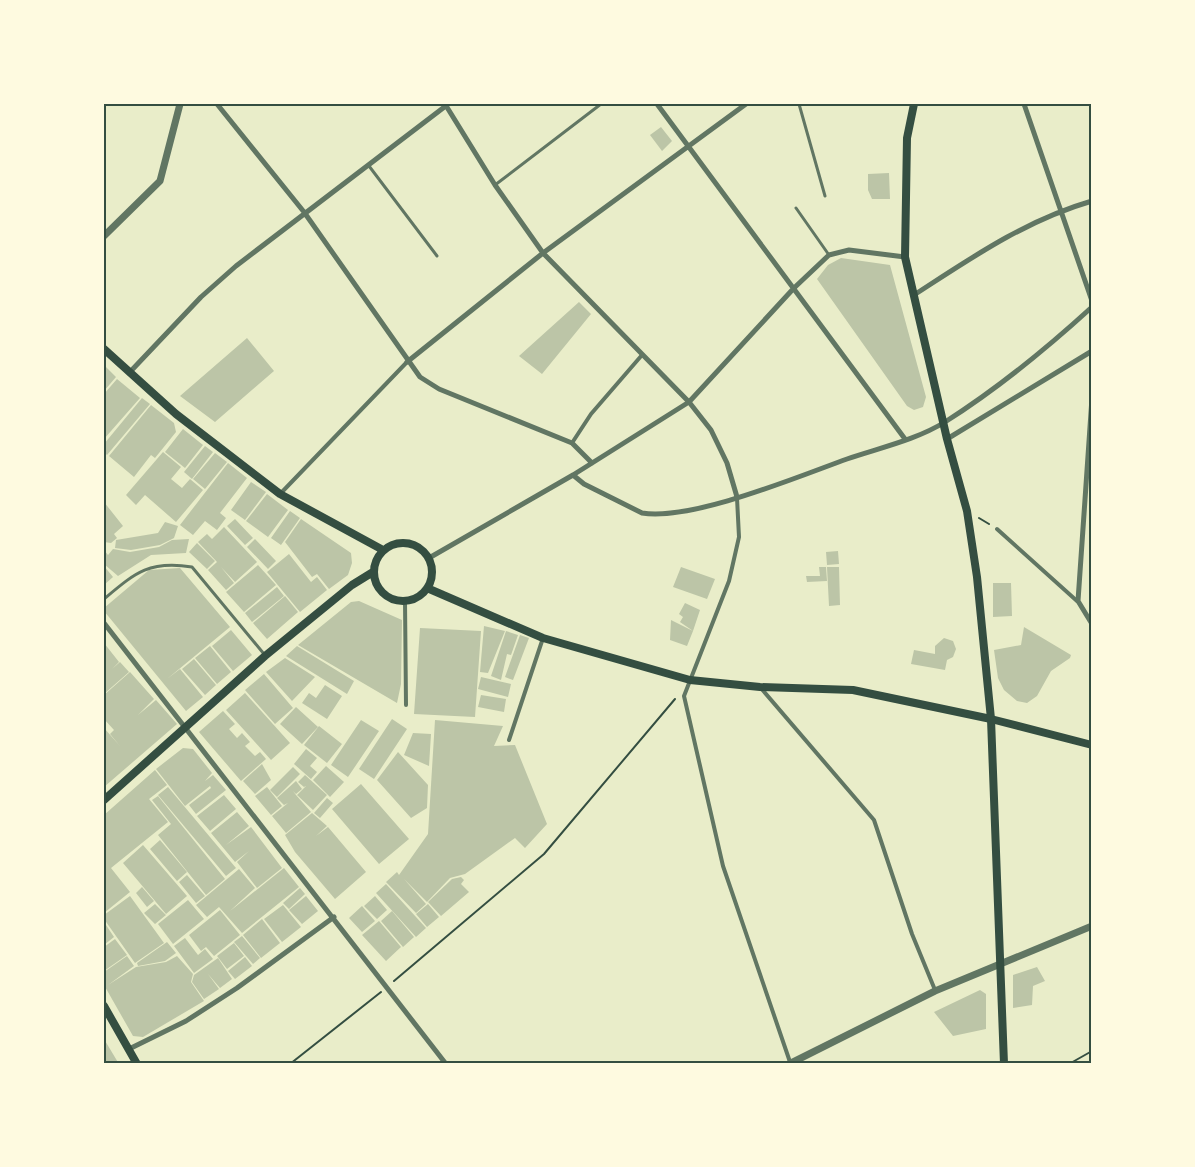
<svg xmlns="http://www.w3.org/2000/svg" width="1195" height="1167" font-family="'Sofia Sans Condensed',sans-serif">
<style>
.building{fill:#bcc5a7}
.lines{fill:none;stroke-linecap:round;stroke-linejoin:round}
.path{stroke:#344e41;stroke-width:2}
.service{stroke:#617663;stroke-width:3}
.pedestrian{stroke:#617663;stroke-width:4}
.minor{stroke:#617663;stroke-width:5}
.tertiary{stroke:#617663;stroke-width:7}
.secondary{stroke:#344e41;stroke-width:8}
.primary{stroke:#344e41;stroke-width:8}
.neatline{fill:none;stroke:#344e41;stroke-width:2}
</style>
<rect width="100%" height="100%" fill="#e9edc9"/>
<!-- building -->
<path class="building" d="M661,127L672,141L662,151L650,135Z
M889,173L890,199H872L868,190V174Z
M841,258L890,265L926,397L923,407L914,410L907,406L817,279L828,265Z
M579,302L591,314L542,374L519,356Z
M247,338L274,371L215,422L180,396Z
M104,365L116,377L104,391Z
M117,379L140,398L104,439V394Z
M142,398L150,404L107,455L104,452V444Z
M151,405L174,423L176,432L155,458L151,455L134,477L109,456Z
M183,429L203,445L185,468L165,452Z
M205,446L213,452L192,479L184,472Z
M163,452L181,467L171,479L182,488L190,479L203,490L176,522L145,495L136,505L126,495Z
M215,453L227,462L205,489L193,479Z
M228,463L247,478L220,513L226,518L217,530L205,521L193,535L180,525Z
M251,482L266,492L245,520L231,510Z
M267,494L288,510L268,537L246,521Z
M104,502L123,526L114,534L117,538L111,543L104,542Z
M290,511L300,518L281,545L271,538Z
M235,519L253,538L245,545L227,526Z
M301,519L351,553L352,563L348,575L329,589L317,574L312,577L285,542Z
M165,522L178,526L174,538L160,545L131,550L115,548L116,540L158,533Z
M224,527L257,562L235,582L221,567L234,583L226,590L208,570L217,562L198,542L207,534L212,539Z
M189,539L186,553L151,555L118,576L104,564V550L108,555L113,549L130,552L159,547L172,540Z
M255,539L276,561L268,569L247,547Z
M197,543L215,561L207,569L189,552Z
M838,551L839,564L827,565L826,552Z
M289,554L311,582L317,577L327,590L300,612L267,572Z
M258,565L276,585L244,612L226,592Z
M104,566L113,577L104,585Z
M681,567L715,579L707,599L673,587Z
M819,567H826L827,581L807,582L806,576H820Z
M827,567H839L840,605L829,606Z
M180,568L230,627L167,679L180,669L203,697L186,711L104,611V608L149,570Z
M993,583H1011L1012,616L993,617Z
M277,587L284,596L252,622L245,613Z
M285,596L298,612L267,639L253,623Z
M359,601L402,620L401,684L397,703L298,645L351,602Z
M685,603L700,610L693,631L680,622L683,617L679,614Z
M671,620L693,631L687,646L670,640Z
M484,626L505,631L488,673L480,672Z
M1024,627L1071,655L1070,658L1051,671L1037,696L1027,703L1017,701L1004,690L998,678L994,650L1021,645Z
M420,628L481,631L475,717L414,714Z
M231,630L252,655L233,671L212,646Z
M506,631L518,635L511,655L507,654L501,680L491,676Z
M520,635L529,638L513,680L505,677Z
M944,638L953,641L956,649L953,657L947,660L945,670L911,664L914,650L935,654V646Z
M104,643L119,662L112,669L120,662L129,672L104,694Z
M210,646L231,672L217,684L195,658Z
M297,646L354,681L347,694L286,656Z
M285,658L315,677L292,701L266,672Z
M194,659L216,685L205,695L182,669Z
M130,672L154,699L138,715L156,700L177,724L104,787V728L120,746L110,734L114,730L104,719V695Z
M264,674L293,708L275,724L245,690Z
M481,677L511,684L508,697L478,689Z
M325,685L342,696L327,719L302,703L309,693L316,698Z
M245,693L290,743L271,760L226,710Z
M481,695L506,699L504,712L478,707Z
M296,707L318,727L302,744L280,724Z
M223,711L235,724L229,729L237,738L242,733L250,742L245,746L255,756L260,752L266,759L241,781L199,732Z
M392,719L407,729L374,779L359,769Z
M361,720L379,731L348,777L331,765Z
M435,720L503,726L494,746L515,745L547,824L525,848L515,838L465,874L450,878L427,902L404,879L426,904L416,913L386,882L397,872L399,875L428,834Z
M319,726L342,744L327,763L304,745Z
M413,733L431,734L429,766L404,755Z
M183,748L193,749L212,773L205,781L213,775L226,790L196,814L189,805L211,788L210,786L185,806L156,769Z
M306,749L317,758L310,766L317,772L311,779L294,764Z
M398,752L428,785L427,808L411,818L377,780Z
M262,764L271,780L255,794L243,781Z
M326,766L344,782L330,797L313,780Z
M293,767L300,774L277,797L270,790Z
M155,770L167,785L149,799L168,822L111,868L130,892L104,913V815Z
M305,775L327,795L313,810L297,795L306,786L304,787L298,782Z
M296,781L302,789L296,794L293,791L296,795L290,800L296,795L311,812L286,833L272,816L288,803L284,805L277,798Z
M361,784L409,839L379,864L332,809Z
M168,787L236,868L226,876L158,795Z
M267,787L282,806L271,815L255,796Z
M224,795L236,809L210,831L197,816Z
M158,796L225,879L206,895L158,835L171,824L152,800Z
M327,798L333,803L320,818L314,813Z
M237,812L249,826L226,845L251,827L282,868L257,888L237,862L249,851L235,862L211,833Z
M312,813L327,826L316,836L328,827L366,872L335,899L295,852L285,835Z
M160,840L187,872L177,881L150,849Z
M143,845L187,896L166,914L123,863Z
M284,868L299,887L242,933L219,907L207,917L196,905L239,869L255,888L230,911Z
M187,875L205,896L196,903L179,882Z
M461,877L464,880L461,884L469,892L441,916L428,902L452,879Z
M386,884L426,928L416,937L376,893Z
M142,887L154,901L147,907L136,893Z
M300,888L305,894L289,909L283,903Z
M130,896L164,943L135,963L104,919V915Z
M306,896L318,911L302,924L289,910Z
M375,896L387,910L377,919L364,906Z
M188,900L204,919L173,944L158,924Z
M155,904L166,915L155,924L144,913Z
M428,904L439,917L427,927L416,914Z
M283,905L301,927L282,942L264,919Z
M362,906L375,921L362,932L349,918Z
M220,910L240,935L214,956L206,947L201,951L189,935Z
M392,911L414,937L403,947L381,921Z
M262,919L280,943L261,958L243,935Z
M379,921L401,947L386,961L362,935Z
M104,922L114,937L104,945Z
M242,936L260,958L253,964L234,942Z
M185,938L198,955L205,949L213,959L194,973L174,946Z
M115,939L127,955L104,971V947Z
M167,942L176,953L165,961L138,966L137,963Z
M234,943L244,956L227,969L217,956Z
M127,956L134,966L108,985L136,967L166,962L177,956L193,974L191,982L204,1001L143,1037L133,1036L104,985V972Z
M245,957L252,966L235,979L228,971Z
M218,958L232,979L220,988L208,974L219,989L204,999L192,982L194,975Z
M1037,967L1045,981L1033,986L1032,1005L1013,1008V975Z
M980,990L986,994V1029L953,1036L934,1012Z
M104,1039L119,1064H104Z"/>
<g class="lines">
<!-- path -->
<path class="path" d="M979,518L989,524
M394,981L544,854L675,699
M290,1064L381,992
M1069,1064L1092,1051"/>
<!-- service -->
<path class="service" d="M799,104L825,196
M369,166L437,256
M495,185L601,104
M796,208L829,255
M104,599C135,573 149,560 192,567L264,654"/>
<!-- pedestrian -->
<path class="pedestrian" d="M572,443L591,414L642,355
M281,493L407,362
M737,498L739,537L729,581L684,696L723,866L790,1062
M997,529L1077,601
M405,601L406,705
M760,687L874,820L912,934L935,990
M509,740L543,638"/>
<!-- minor -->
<path class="minor" d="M217,104L304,212L420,377L439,389L572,443L592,463
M445,104L495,185L543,253L689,402L711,430L727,463L737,497
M657,104L905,439
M1024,104L1092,301
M914,295C971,258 1026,220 1092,201
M407,362L543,253L746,104
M129,373L201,297L236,266L447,105
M1092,398L1078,601L1092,624
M947,439L1092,351
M573,475L584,484L642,513C692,521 797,477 847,459C879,448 916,440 945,422C997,389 1046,349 1092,307
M429,558L573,475L689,402L794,288L829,255L849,250L905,257
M104,623L446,1064
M129,1049L186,1021L237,988L334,917"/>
<!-- tertiary -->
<path class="tertiary" d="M104,236L160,181L180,104
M789,1064L935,991L1092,926"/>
<!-- secondary -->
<path class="secondary" d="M104,349L176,414L280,494L383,550
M374 572a29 29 0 1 1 58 0a29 29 0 1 1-58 0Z
M427,588L543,638L690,680L760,687L853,690L991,719L1092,745
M104,800L265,656L352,585L373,572
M104,1006L137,1064"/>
<!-- primary -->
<path class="primary" d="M914,104L907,138L905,257L947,439L967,511L977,577L991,719L1004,1064"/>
</g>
<!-- border -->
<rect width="1195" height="1167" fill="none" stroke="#fefae0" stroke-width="210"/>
<rect x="105" y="105" width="985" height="957" class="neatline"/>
</svg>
